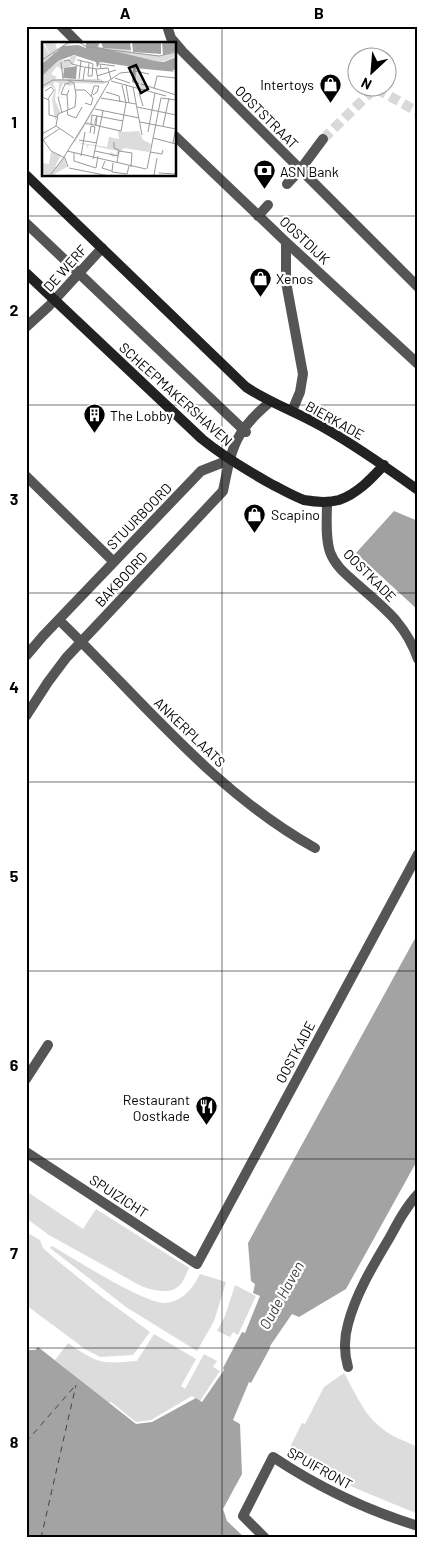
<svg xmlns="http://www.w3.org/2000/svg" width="444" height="1564" font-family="Barlow,sans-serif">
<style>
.green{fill:#dcdcdc}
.water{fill:#a3a3a3}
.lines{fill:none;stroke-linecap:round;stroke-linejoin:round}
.ferry{stroke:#444;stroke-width:1;stroke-dasharray:6 5;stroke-linecap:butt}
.street-tunnel{stroke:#d9d9d9;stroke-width:10;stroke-dasharray:10 5;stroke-linecap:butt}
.street{stroke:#555;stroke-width:10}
.secondary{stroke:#222;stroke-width:10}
.grid{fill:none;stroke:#000;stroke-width:1;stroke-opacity:0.55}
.labels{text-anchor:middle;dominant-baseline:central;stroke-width:4.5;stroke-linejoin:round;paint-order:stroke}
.poi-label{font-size:14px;fill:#000;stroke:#fff;text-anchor:start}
.street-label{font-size:14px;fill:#000;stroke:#fff}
.water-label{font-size:15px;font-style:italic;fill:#444;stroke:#fff}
.inset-river{fill:none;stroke:#a3a3a3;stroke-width:2.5}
.inset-road{fill:none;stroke:#999;stroke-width:1}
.view{fill:#000;fill-opacity:0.15;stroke:#000;stroke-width:2.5}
.inset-edge{fill:none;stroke:#000;stroke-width:2.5}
.neatline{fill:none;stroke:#000;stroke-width:2}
.grid-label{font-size:16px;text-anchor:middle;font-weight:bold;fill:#000}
</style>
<rect width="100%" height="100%" fill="#fff"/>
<!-- green -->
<path class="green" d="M26,1191L83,1229L96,1209L189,1268C186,1274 184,1281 179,1286C169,1295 152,1290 141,1286L49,1235L26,1218Z
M26,1232L40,1240L43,1248L53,1257L101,1296L150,1332L133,1355L100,1357L85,1349L26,1305Z
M52,1246C73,1258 146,1305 166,1303C183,1301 193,1288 200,1274L226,1282L214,1321L197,1351L126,1307L50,1248Z
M235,1285L256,1296L238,1335L233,1332L230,1337L217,1331L225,1316Z
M154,1334L196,1359L181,1386L185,1389L204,1354L217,1361L213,1367L220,1371L200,1401L192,1396L151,1420L136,1422L111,1402L108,1403L55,1360L68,1343C99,1364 100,1364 137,1361Z
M344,1373C354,1390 363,1413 379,1426C390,1436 404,1441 418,1447V1514L355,1488L287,1453L302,1423L305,1424L324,1387Z"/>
<!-- water -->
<path class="water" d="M394,511L418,521V610L356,553Z
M418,933V1159L346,1289L299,1317L292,1314L270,1346V1348L251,1383L249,1382L233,1420L240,1424L242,1474L223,1509L227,1521L245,1538H26V1350H35L38,1347L136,1424L152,1422L196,1398L202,1402L224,1370L223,1368L242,1332L245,1333L260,1296L253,1293L255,1284L251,1281L248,1243Z"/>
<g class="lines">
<!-- ferry -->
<path class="ferry" d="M26,1442L75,1386
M41,1538L76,1385"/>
<!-- street-tunnel -->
<path class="street-tunnel" d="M323,139L375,88L418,112"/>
<!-- street -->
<path class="street" d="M61,26L79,44
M167,26L171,38L183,52L418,287
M175,136L286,242L418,364
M287,184L300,170L323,139
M258,216L268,205
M26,223L246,432
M286,242V282L303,374L300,392L292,411
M26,327L49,306L102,248
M26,476L114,562
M327,502C327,518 325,537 330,552C335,566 347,575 358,585C385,609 405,623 418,659
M59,620C141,699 214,792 315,848
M26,656L43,636L201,471L229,460
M26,716L48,682L66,658L223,491C232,447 234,432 270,402
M26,1079L48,1045
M26,1152L197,1264L418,854
M348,1367C344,1353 344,1338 348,1324C356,1293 374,1264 390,1237C398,1222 406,1207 418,1194
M265,1538L243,1516L273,1457C318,1487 366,1510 418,1526"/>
<!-- secondary -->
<path class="secondary" d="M26,175L246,387C270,403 297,412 321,426C355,445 386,467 418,490
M26,273L202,439C224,457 248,471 273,485C283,490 293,496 304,500C315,502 328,503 339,500C357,494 371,479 384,465"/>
</g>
<!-- grid -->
<path class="grid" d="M222,26V1538M26,216H418M26,405H418M26,593H418M26,782H418M26,971H418M26,1159H418M26,1348H418"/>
<!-- icons -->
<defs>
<symbol id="shop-pin" viewBox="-11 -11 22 30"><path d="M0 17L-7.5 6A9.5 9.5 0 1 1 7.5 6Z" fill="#000" stroke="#fff"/><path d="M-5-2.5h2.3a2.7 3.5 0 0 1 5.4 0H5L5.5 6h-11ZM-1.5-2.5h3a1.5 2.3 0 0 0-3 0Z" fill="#fff"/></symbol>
<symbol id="bank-pin" viewBox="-11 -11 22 30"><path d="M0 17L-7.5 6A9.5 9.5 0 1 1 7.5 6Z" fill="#000" stroke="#fff"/><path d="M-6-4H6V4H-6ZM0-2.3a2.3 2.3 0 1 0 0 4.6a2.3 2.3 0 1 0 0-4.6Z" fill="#fff"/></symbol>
<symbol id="building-pin" viewBox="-11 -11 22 30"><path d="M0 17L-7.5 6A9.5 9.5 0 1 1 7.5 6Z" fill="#000" stroke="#fff"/><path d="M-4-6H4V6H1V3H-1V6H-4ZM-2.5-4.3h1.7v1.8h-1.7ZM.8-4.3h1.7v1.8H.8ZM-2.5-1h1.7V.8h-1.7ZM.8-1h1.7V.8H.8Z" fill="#fff"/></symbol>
<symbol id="restaurant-pin" viewBox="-11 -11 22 30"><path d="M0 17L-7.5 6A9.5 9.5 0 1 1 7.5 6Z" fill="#000" stroke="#fff"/><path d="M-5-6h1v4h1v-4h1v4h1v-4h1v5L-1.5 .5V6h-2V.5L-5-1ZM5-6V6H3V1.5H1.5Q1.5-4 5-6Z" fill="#fff"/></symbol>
</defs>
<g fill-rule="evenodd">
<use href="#shop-pin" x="318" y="72" width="25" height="34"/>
<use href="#bank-pin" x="252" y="158" width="25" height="34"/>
<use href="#shop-pin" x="248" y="266" width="25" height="34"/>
<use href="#building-pin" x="82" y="402" width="25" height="34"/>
<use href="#shop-pin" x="242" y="502" width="25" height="34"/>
<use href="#restaurant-pin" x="194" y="1094" width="25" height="34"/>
</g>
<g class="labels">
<!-- poi labels -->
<g class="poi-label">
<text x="314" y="84" text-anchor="end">Intertoys</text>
<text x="280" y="171">ASN Bank</text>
<text x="276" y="278">Xenos</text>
<text x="110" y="415">The Lobby</text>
<text x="271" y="514">Scapino</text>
<text x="190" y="1099" text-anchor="end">Restaurant<tspan x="190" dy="16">Oostkade</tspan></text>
</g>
<!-- street labels -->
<g class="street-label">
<text transform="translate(267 117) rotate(45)">OOSTSTRAAT</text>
<text transform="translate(305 240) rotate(43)">OOSTDIJK</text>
<text transform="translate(65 268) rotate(-48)">DE WERF</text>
<text transform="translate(176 394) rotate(42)">SCHEEPMAKERSHAVEN</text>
<text transform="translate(335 420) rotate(29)">BIERKADE</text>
<text transform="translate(139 516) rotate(-46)">STUURBOORD</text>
<text transform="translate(370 575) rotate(45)">OOSTKADE</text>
<text transform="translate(121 579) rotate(-47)">BAKBOORD</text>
<text transform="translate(190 732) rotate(44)">ANKERPLAATS</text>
<text transform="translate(295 1052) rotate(-62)">OOSTKADE</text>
<text transform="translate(119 1196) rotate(33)">SPUIZICHT</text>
<text transform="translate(320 1468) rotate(29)">SPUIFRONT</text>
</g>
<!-- water labels -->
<g class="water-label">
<text transform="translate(281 1295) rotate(-61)">Oude Haven</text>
</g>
</g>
<!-- overview -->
<g transform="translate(42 42)">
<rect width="134" height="134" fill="#fff"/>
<path d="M0,0L8,13L2,0H13L15,7L27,0H34L19,5L0,22ZM88,0L89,10L118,14L134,10V14L123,19H112L34,3L89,8ZM29,14H35L31,23L20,28L15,24L9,32L15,35L13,37H59L63,42L34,41L28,44L21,41L16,54L24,56L16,55L17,41L13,40L11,42L14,47L13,58L18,70L13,78L10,57L13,47L8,43L0,47V34L16,19L27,17ZM64,47L45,80L82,90L97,89L101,98L109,102L107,110L82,106L76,113L71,115L67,112L66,115L67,112L69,110L74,113L75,109L47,103L44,107L45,103L32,100L26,107L42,82L53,85L44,82L33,100L65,105L67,95L77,97L76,89L43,80ZM9,110L19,113L12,127L22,115L25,125L9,134L0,131V121L7,122Z" fill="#dcdcdc"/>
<path d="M44,0H58L56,5L113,19L122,20L134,15V27L130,29L134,30L93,26L92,38L96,42L90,40L91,25L58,20L55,26L54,20L32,13L16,19L0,34V22L21,4L36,3L44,6ZM59,0H88L89,8L61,6ZM90,0H119V12L91,10ZM120,0H134V9L121,13ZM35,24L34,37L21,36L22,26Z" fill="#a3a3a3"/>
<path class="inset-river" d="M15,19L13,12L33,10L92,21L94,26L97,22L134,21"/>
<path class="inset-road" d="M37,0L45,5L117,14L134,10M0,18L27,0M35,18H37L43,20H46L51,22L50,34H46L47,21M22,19L27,18L30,22L42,25M19,20L21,37M59,26L58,22L73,24M54,27L66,26L69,37M55,34L74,28M73,36L88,41M37,37L39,19M26,38L65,40L78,31L88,30M41,38L43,25L54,27L56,38M69,39L124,54M97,42L93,38V29L107,32M99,42L134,53M84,43L87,61M0,44L11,38H25L32,41L34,53L33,65L16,72L14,84L0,92M91,45L100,93M112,47L115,34L134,36M27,48L25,53L19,52L23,42L28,41M33,48H43L51,56L49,63L43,61M3,49L9,45L12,48L6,57M64,50L77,54L78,60M25,53L26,68M0,55L7,58V73L15,75M16,55L20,71M49,55L52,44H57L55,50L51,53M59,56L94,62M101,64L97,51L104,49M95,65L134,73M53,67L97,76M25,68L26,73L34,76L40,65M55,74L54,83L53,82V79ZM98,80L134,87M43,81L79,89L84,61L80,43M43,81L67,40M49,82L50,73L81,79M14,84L32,96M121,84L127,56M106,90L113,51M48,91L49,84L53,85L52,92M0,96L9,109L23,116L26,125M111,96L134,102M2,97L17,87M37,98L55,101M72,100V106L77,108L75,121M131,101L134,85M25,109L104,127M53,109L76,114M77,109L90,111L89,125M108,110L120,112L121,108M32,111V119L54,126L56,114M39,114L43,90M22,115L43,81M51,117L61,69M63,119L60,126L70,129M71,121L70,130L85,132L87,124M27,126L67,134M105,127L119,56L134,58M117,131L134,132M9,132L23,114M112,133L115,116"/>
<path class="view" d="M94,23L106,47L99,51L87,26Z"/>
<rect width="134" height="134" class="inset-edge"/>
</g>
<!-- border -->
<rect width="444" height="1564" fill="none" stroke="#ffffff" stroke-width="55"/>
<!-- north arrow -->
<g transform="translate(372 72) rotate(206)"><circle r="24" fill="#ffffff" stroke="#999999"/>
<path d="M0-4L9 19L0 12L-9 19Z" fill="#000000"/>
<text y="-8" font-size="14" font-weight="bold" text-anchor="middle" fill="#000000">N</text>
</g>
<rect x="28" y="28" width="388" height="1508" class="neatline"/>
<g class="grid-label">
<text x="125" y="19">A</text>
<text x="319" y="19">B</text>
<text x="14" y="128">1</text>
<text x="14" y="316">2</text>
<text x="14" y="505">3</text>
<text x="14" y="693">4</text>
<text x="14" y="882">5</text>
<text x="14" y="1071">6</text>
<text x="14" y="1259">7</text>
<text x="14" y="1448">8</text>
</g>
</svg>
